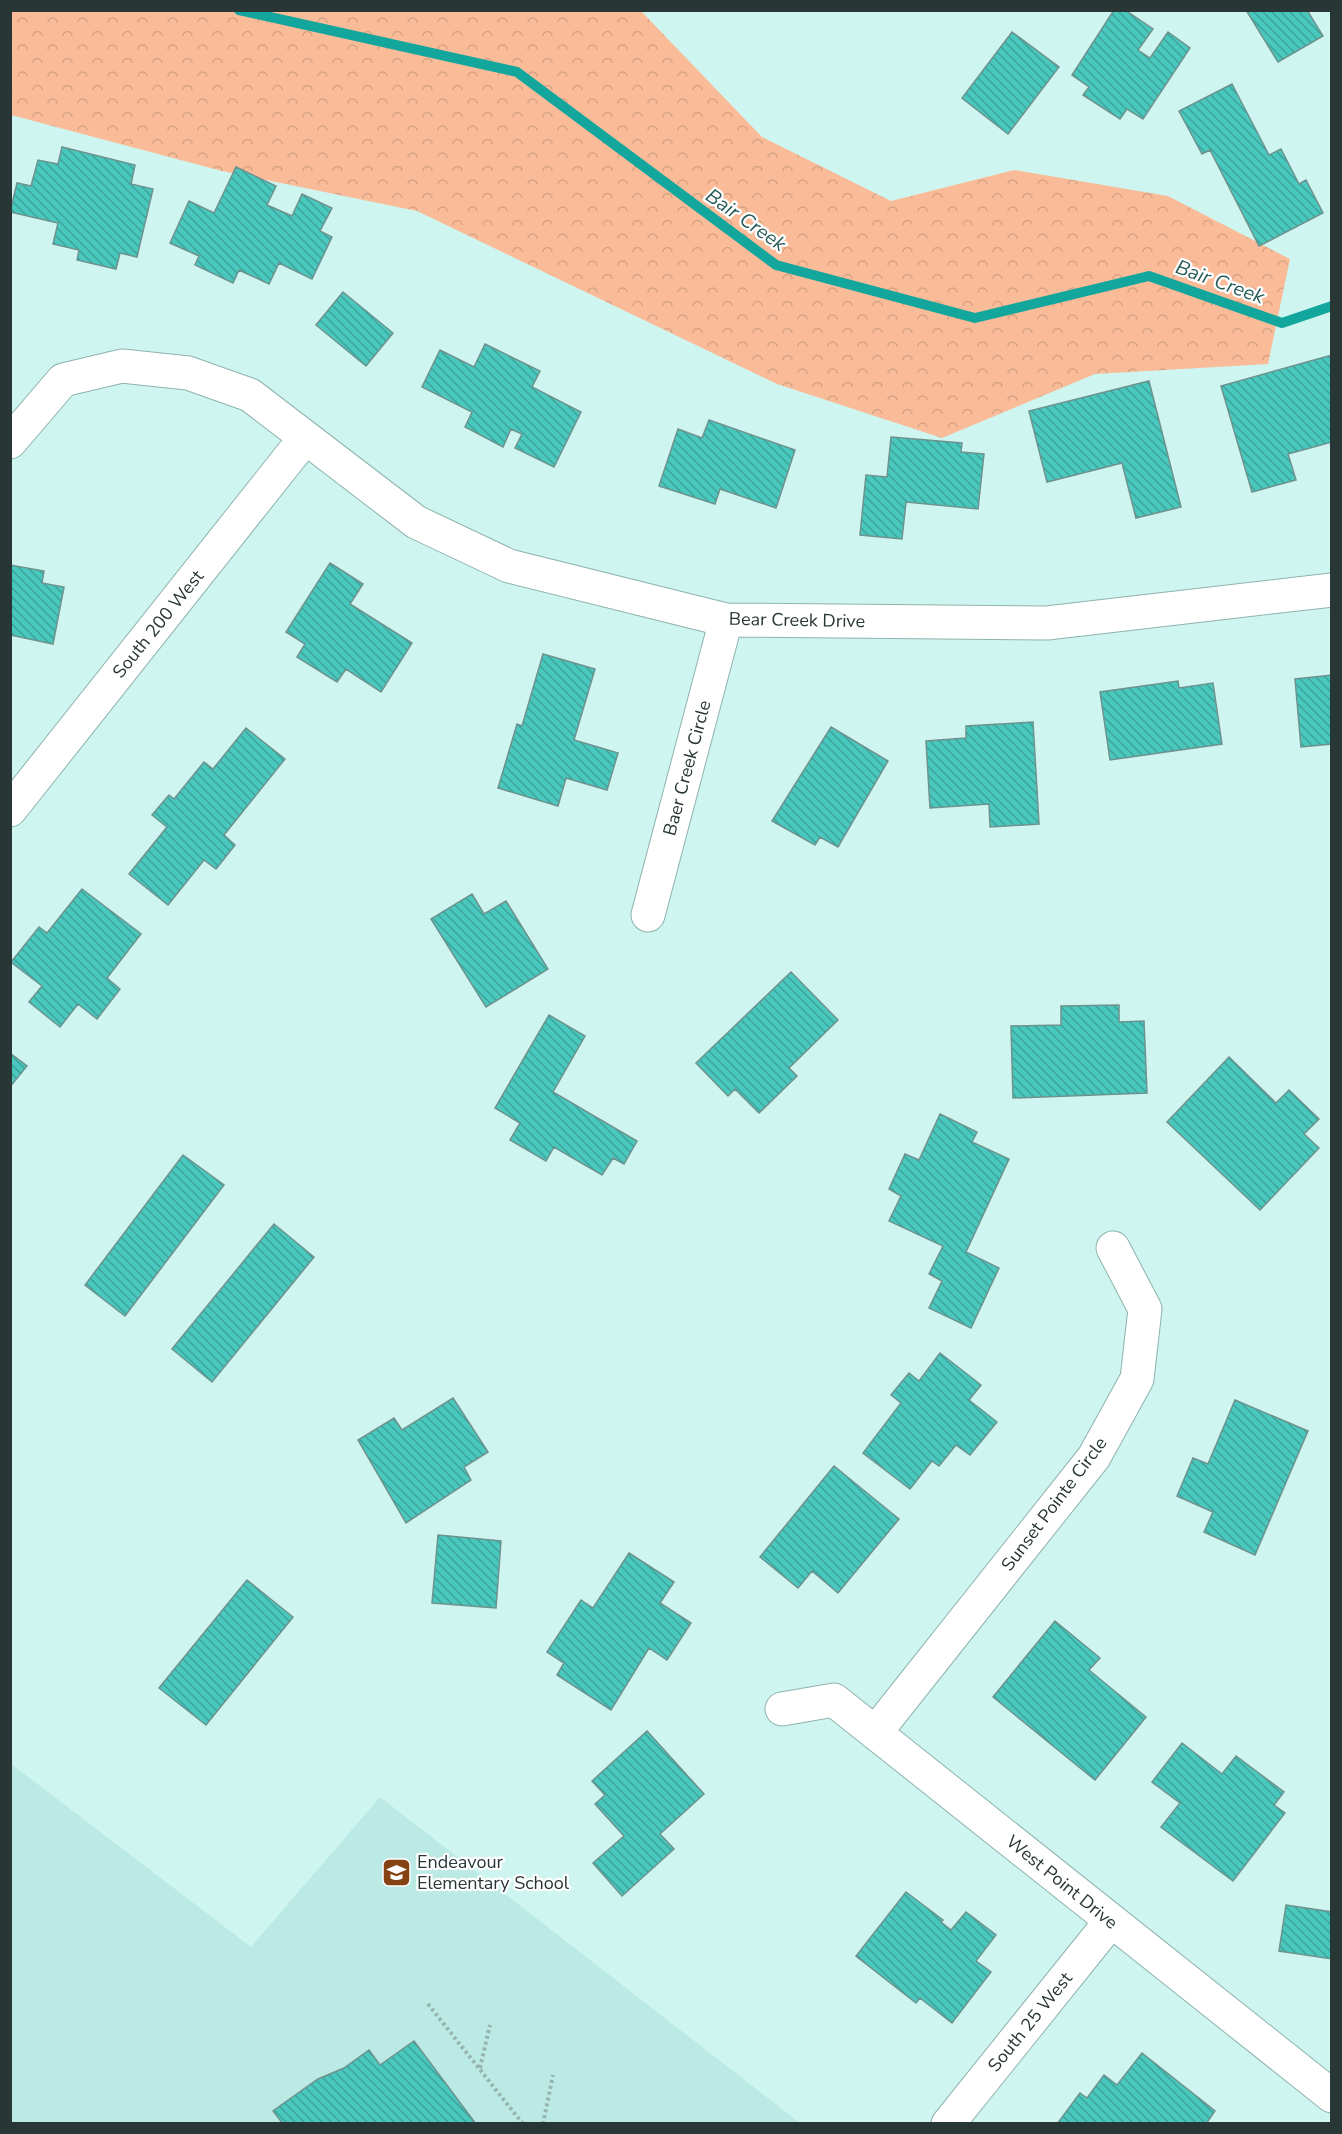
<svg xmlns="http://www.w3.org/2000/svg" width="1342" height="2134" font-family="'Nunito Sans',sans-serif">
<style>
.built{fill:#bbeae4}
.forest{fill:url(#forest-crowns)}
.lines{fill:none;stroke-linecap:round;stroke-linejoin:round}
.stream{stroke:#12a69d;stroke-width:10}
.building{fill:url(#building-back-hatch);stroke:#6e928e;stroke-width:1.5}
.minor-casing{stroke:#8fb3af;stroke-width:35}
.path{stroke:#96b5b1;stroke-width:4;stroke-dasharray:3 3;stroke-linecap:butt}
.minor{stroke:#fff;stroke-width:33}
.labels{text-anchor:middle;dominant-baseline:central;stroke-width:4.5;stroke-linejoin:round;paint-order:stroke}
.street-label{font-size:18px;fill:#283736;stroke:#fff}
.poi-label{font-size:18px;fill:#283736;stroke:#fff;text-anchor:start}
.water-label{font-size:20px;font-style:italic;fill:#275c57;stroke:#fff}
</style>
<defs>
<pattern id="forest-crowns" width="20" height="18" patternUnits="userSpaceOnUse" patternTransform="scale(1.5)"><rect width="20" height="18" fill="#fabc98"/><path d="M2 6a3 3 0 1 1 6 0M12 15a3 3 0 1 1 6 0" fill="none" stroke="#d6a284"/></pattern>
<pattern id="building-back-hatch" width="6" height="6" patternUnits="userSpaceOnUse" patternTransform="scale(1.5)"><rect width="6" height="6" fill="#49c8be"/><path d="M-1 5l2 2M0 0l6 6M5-1l2 2" fill="none" stroke="#3da39b"/></pattern>
</defs>
<rect width="100%" height="100%" fill="#cef5f0"/>
<!-- built -->
<path class="built" d="M10,1763L251,1947L380,1797L800,2123H11Z"/>
<!-- forest -->
<path class="forest" d="M10,11H641L762,137L891,201L1014,170L1168,196L1290,259L1268,364L1095,374L942,438L777,384L417,211L222,171L11,115Z"/>
<g class="lines">
<!-- stream -->
<path class="stream" d="M239,10L517,72L776,265L975,318L1149,276L1282,323L1332,306"/>
</g>
<!-- building -->
<path class="building" d="M1114,10H1125L1153,29L1138,50L1150,58L1168,32L1190,48L1143,119L1127,109L1120,119L1083,95L1089,87L1072,75Z
M1246,10H1307L1323,36L1278,62Z
M1012,32L1059,67L1008,134L962,98Z
M1232,84L1269,155L1281,149L1299,184L1306,180L1323,213L1259,246L1210,150L1202,154L1179,111Z
M62,147L135,165L131,184L153,189L137,257L120,253L116,269L77,260L79,250L53,244L58,223L10,212L17,183L31,186L38,160L58,164Z
M236,167L276,186L267,205L292,216L302,194L332,208L320,231L332,237L312,279L279,263L269,284L239,270L233,283L195,265L199,256L170,243L189,201L214,213Z
M343,292L393,333L366,366L316,325Z
M485,344L540,371L532,387L581,412L554,467L515,448L522,434L511,429L503,447L465,427L472,412L422,387L440,350L474,367Z
M1332,355V442L1288,454L1296,480L1252,492L1221,386Z
M1149,381L1181,507L1136,518L1122,463L1047,482L1029,411Z
M709,420L795,450L776,508L720,489L715,504L659,486L678,429L702,438Z
M891,437L962,443L961,452L984,454L978,509L906,502L902,539L860,535L866,475L887,477Z
M330,563L363,584L350,604L412,643L381,692L346,669L337,682L297,657L305,644L286,632Z
M10,565L44,571L42,583L64,587L53,644L10,635Z
M543,654L595,669L574,740L618,753L607,790L566,778L558,806L498,788L517,724L522,726Z
M1332,675V744L1301,747L1295,679Z
M1178,681L1179,688L1213,683L1222,744L1110,760L1100,692Z
M1033,722L1039,824L990,827L989,804L930,808L926,741L966,738V726Z
M831,727L888,761L838,847L820,837L815,845L772,821Z
M246,728L285,759L224,835L235,845L216,869L204,860L168,905L129,874L167,827L152,815L169,795L174,799L204,762L213,769Z
M82,889L141,934L107,978L120,989L97,1019L78,1004L60,1027L29,1002L42,986L11,962L39,927L47,933Z
M472,894L484,914L506,901L548,969L486,1007L431,919Z
M791,972L838,1020L789,1068L797,1076L759,1113L735,1089L728,1096L696,1063Z
M1119,1005V1022L1144,1021L1147,1093L1013,1098L1011,1026L1061,1025V1006Z
M549,1015L585,1036L553,1092L637,1141L624,1164L613,1158L602,1175L554,1147L546,1161L510,1140L520,1123L495,1108Z
M10,1053L27,1066L10,1087Z
M1229,1057L1276,1103L1289,1090L1319,1119L1304,1134L1319,1148L1260,1210L1167,1122Z
M940,1114L977,1132L972,1142L1009,1159L966,1252L999,1268L971,1328L929,1308L942,1281L929,1274L943,1246L889,1221L901,1196L889,1189L905,1154L919,1160Z
M183,1155L224,1185L125,1316L85,1285Z
M274,1224L314,1257L212,1382L172,1349Z
M940,1353L981,1385L969,1400L997,1422L970,1455L956,1445L939,1466L932,1461L910,1489L863,1453L901,1403L891,1395L909,1373L919,1381Z
M453,1398L488,1452L464,1467L471,1480L406,1523L358,1440L394,1418L402,1430Z
M1235,1400L1308,1431L1255,1555L1204,1532L1213,1512L1177,1496L1193,1458L1208,1464Z
M834,1466L899,1519L838,1593L812,1571L798,1588L760,1557Z
M438,1535L501,1541L496,1608L432,1603Z
M629,1553L674,1582L660,1603L691,1623L667,1660L649,1648L611,1710L557,1675L564,1663L547,1652L581,1600L593,1608Z
M247,1580L293,1617L206,1725L159,1688Z
M1055,1621L1100,1658L1089,1670L1146,1717L1095,1780L993,1697Z
M647,1731L704,1794L660,1834L674,1849L622,1896L593,1863L624,1836L595,1804L605,1795L592,1781Z
M1182,1743L1222,1774L1236,1756L1284,1792L1274,1805L1285,1813L1233,1881L1161,1827L1180,1803L1152,1782Z
M906,1892L943,1920L941,1922L951,1930L966,1912L996,1935L976,1961L991,1972L952,2023L920,1998L916,2003L856,1956Z
M1286,1905L1332,1912V1959L1279,1951Z
M414,2041L476,2124H283L273,2111L318,2079L344,2068L369,2050L380,2065Z
M1142,2053L1215,2111L1206,2124H1057L1080,2093L1087,2098L1104,2075L1117,2085Z"/>
<g class="lines">
<defs>
<path id="minor" d="M10,442L63,380L122,366L188,373L250,395L416,522L509,566L726,620L1047,623L1332,590
M10,810L305,438
M648,915L726,620
M782,1709L834,1700L1332,2096
M875,1733L1094,1457L1137,1379L1145,1309L1113,1248
M948,2124L1111,1921"/>
</defs>
<!-- minor casing -->
<use href="#minor" class="minor-casing"/>
<!-- path -->
<path class="path" d="M428,2004L523,2124
M480,2068L490,2025
M543,2124L553,2075"/>
<!-- minor -->
<use href="#minor" class="minor"/>
</g>
<!-- icons -->
<defs>
<symbol id="school-square" viewBox="-11 -11 22 22"><rect x="-9" y="-9" width="18" height="18" rx="4" fill="#854213" stroke="#fff"/><path d="M0-5L7-2L0 1L-7-2ZM-4 1L0 2.5L4 1V4Q0 6-4 4Z" fill="#fff"/></symbol>
</defs>
<g fill-rule="evenodd">
<use href="#school-square" x="380" y="1856" width="33" height="33"/>
</g>
<g class="labels">
<!-- street labels -->
<g class="street-label">
<text transform="translate(797 620) rotate(1)">Bear Creek Drive</text>
<text transform="translate(158 624) rotate(-51)">South 200 West</text>
<text transform="translate(687 768) rotate(-75)">Baer Creek Circle</text>
<text transform="translate(1054 1504) rotate(-53)">Sunset Pointe Circle</text>
<text transform="translate(1062 1882) rotate(39)">West Point Drive</text>
<text transform="translate(1030 2022) rotate(-51)">South 25 West</text>
</g>
<!-- poi labels -->
<g class="poi-label">
<text x="417" y="1862">Endeavour<tspan x="417" dy="21">Elementary School</tspan></text>
</g>
<!-- water labels -->
<g class="water-label">
<text transform="translate(746 220) rotate(35)">Bair Creek</text>
<text transform="translate(1220 282) rotate(20)">Bair Creek</text>
</g>
</g>
<!-- border -->
<rect width="1342" height="2134" fill="none" stroke="#283736" stroke-width="24"/>
</svg>
